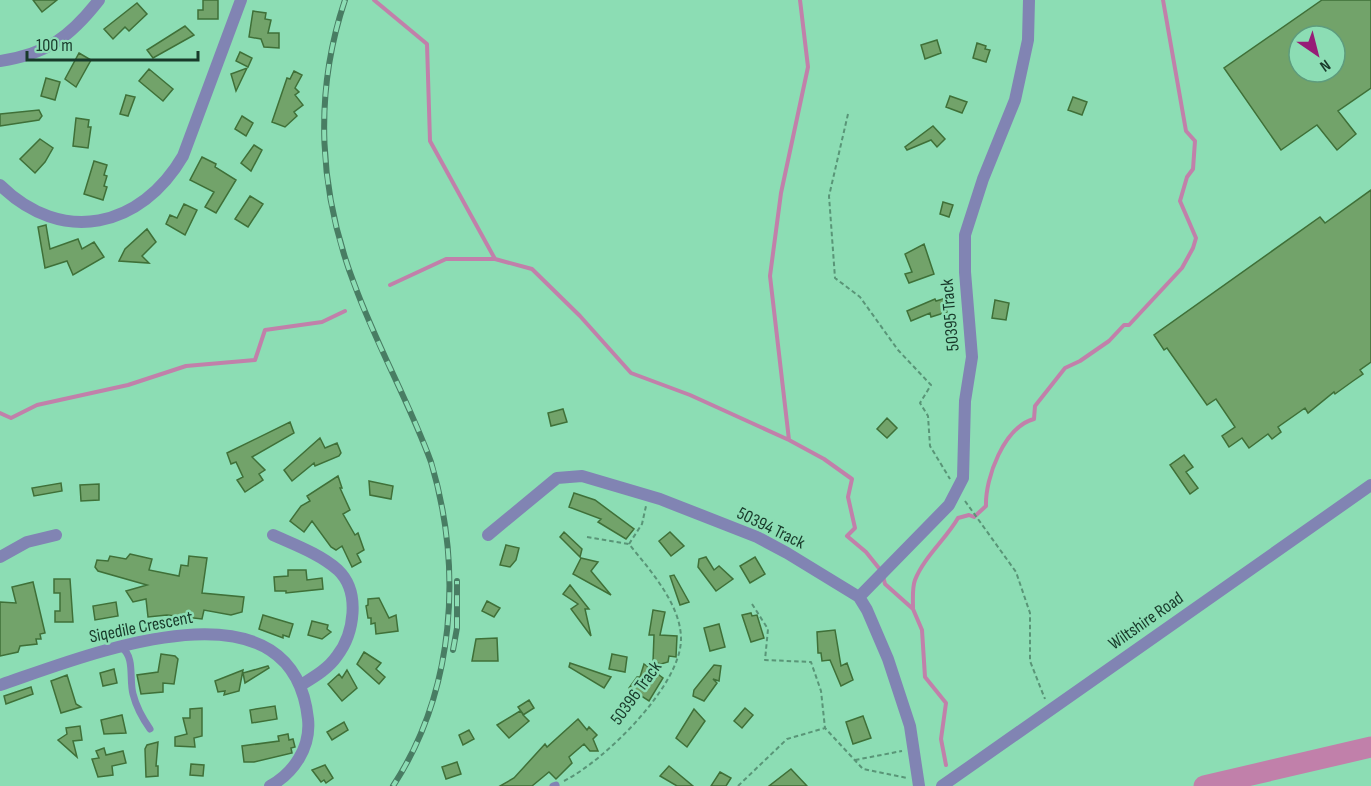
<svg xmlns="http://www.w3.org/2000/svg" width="1371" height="786" font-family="'Sofia Sans Condensed',sans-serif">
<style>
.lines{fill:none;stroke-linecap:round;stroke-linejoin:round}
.stream{stroke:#c180aa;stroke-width:4}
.river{stroke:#c180aa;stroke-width:21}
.building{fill:#72a36a;stroke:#3f7038;stroke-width:1.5;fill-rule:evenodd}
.path{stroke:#599577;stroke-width:2;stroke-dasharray:4.5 3;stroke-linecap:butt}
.service{stroke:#8184b3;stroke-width:7}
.minor{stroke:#8184b3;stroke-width:12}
.tertiary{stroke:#8184b3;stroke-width:12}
.rail-casing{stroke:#487d63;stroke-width:6}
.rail{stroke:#8cddb4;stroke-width:4;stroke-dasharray:11;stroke-linecap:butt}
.labels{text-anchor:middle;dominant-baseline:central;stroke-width:5;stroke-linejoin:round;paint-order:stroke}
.street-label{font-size:18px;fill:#183a2a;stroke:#8cddb4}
</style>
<rect width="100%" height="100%" fill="#8cddb4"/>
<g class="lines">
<!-- stream -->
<path class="stream" d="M374,0L427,44L430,141L495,259L532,269L580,316L631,373L690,395L789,440L824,459L852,479L848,497L855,528L847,536L866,552L882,572L885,584L913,609L922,630L925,677L946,703L941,739L946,765
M390,285L446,259H495
M0,413L11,418L37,405L128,385L186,366L255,360L265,330L322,322L345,311
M789,440L770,276L781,193L808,67L800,0
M913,608C913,600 912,588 915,580C924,557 946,539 958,518L969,515L974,517L986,506C985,478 1004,427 1034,419L1035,406L1065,368L1080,361L1109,341L1124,325H1129L1182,268L1193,248L1196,238L1180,201L1187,177L1193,169L1195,141L1186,131L1163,0"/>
<!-- river -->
<path class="river" d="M1204,786L1371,747"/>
</g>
<!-- building -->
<path class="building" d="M33,0H57L42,12Z
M203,0H218V19H198V10H203Z
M1322,0H1371V88L1338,111L1356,134L1337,150L1317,125L1281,150L1224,68ZM1299,36H1335V72H1299Z
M137,3L147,14L129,31L125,27L113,39L104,29Z
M253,11L266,13L265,19L271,20L268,33H279V48L264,47L261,39L249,37Z
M185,26L194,35L153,58L147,50Z
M937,40L941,53L925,59L921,45Z
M977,43L986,46L985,49L990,50L986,62L973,58Z
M240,52L252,58L248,67L236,61Z
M79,53L91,60L76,87L65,79Z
M247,68L236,91L231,74Z
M149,69L173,89L163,101L139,81Z
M294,71L302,75L295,88L299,92L295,95L303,105L294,112L297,116L285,127L272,122L287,78L290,79Z
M46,78L60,82L55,100L41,96Z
M126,95L135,97L128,116L120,114Z
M950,96L967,102L962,113L946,107Z
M1073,97L1087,102L1082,115L1068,110Z
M39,110L42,116L39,120L0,126V114Z
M242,116L253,123L246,136L235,129Z
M76,118L89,120L88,127H91L88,148L73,146Z
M933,126L945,139L937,147L931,140L907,150L905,147Z
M40,139L53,148L45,162L35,173L20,159Z
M254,145L262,150L251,171L241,163Z
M202,157L216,164L215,167L236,180L216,213L205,207L214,192L190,180Z
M94,161L107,165L104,175L107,176L104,186L107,187L103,200L84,194Z
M1371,190V362L1360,370L1363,374L1353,381L1335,394L1334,392L1308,413L1305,408L1278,427L1281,432L1272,439L1268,434L1249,448L1242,438L1229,447L1222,436L1235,427L1216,399L1207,405L1167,348L1164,350L1154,335L1320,217L1325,223Z
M250,196L263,204L248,227L235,219Z
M943,202L953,205L949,217L940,214Z
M184,204L197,210L185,235L166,224L170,215L177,218Z
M46,225L50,249L78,239L82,249L94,242L104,257L73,275L67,261L45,268L38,227Z
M147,229L156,242L142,256L149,263L119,261L125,249Z
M924,244L934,274L909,283L905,274L912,272L905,254Z
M935,299L936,301L943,299L947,312L931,317L930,313L911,321L907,311Z
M995,300L1009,303L1006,320L992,318Z
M563,409L567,422L551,426L548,413Z
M887,418L897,428L887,438L877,429Z
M290,422L294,433L252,457L265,470L259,474L263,480L245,492L237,480L243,477L236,462L231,464L227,453Z
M320,438L325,448L337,443L341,453L339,456L315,466L314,463L292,481L284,470Z
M1184,455L1193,467L1186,472L1198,488L1190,494L1170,465Z
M338,476L342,488H340L350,510L343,514L355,535L358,533L364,550L357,554L361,562L352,567L342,546L336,550L331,547L312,521L304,532L290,521L301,506L310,501L307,496Z
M369,481L393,486L391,499L370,495Z
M61,483L62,491L34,496L32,488Z
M99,484V500L81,501L80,485Z
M574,493L595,500L634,529L626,539L598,522L601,519L569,507Z
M564,532L582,549L580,557L560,537Z
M670,532L684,546L671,556L659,541Z
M506,545L519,548L516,560L510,567L500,565Z
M130,554L152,559L149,570L179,576L181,565L188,566L189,556L207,558L202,593L244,597L242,612L231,615L204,610L202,619L167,615L148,617L146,599L133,602L126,591L147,585L98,571L95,567L97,560L108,561L110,556L126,559Z
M706,557L714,570L719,566L733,579L716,591L698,567L699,559Z
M755,557L765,574L750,583L740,566Z
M581,558L598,562L591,571L611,595L573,574Z
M288,570H306L307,580L322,578L323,589L286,593V591H275L274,577L288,576Z
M674,575L689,602L680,605L670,576Z
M54,579H70L73,622H55V611H60V593H54Z
M33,582L45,633L40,634L41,639H36L37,644L20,646L18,652L0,656V602L16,603L12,587Z
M570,585L589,609H585L591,636L571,609L578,604L563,594Z
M379,598L389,618L396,615L398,631L376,634L375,623L371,624V618H368L366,606L368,605V599Z
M487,601L500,608L494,617L482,611Z
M116,602L118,616L95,620L93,606Z
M653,610L665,612L660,635L677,636L676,657L669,656L668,662L661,664L653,662L654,635H649Z
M751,613L752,616L757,615L764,638L751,642L742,615Z
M263,615L293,624L289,637L283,635V638L259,629Z
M312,621L328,625L327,629L331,632L322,639L308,635Z
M719,624L725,647L710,651L704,628Z
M835,630L841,666L847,663L853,680L841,686L830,660L822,661L821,653H818L817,632Z
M497,638L498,661H472L476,639Z
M364,652L381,663L376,669L385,677L379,684L357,664Z
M161,654L175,656L178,659L174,684L163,683V692L141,694L137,675L158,672Z
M612,654L627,657L625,672L609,669Z
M570,663L611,677L604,688L569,667Z
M644,664L663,678L649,701L629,688L637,677H640Z
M714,665L721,666L719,681L713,679L717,683L704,701L693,696L694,690Z
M268,666L269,668L245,683L243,673Z
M114,669L117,683L103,686L100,673Z
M243,670L239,691L224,695L225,691L218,692L215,681Z
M347,670L357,688L342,701L328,684L339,674L342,678Z
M67,675L76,704L81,707L61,713L51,681Z
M31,687L33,694L6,704L4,696Z
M529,700L534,708L523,715L529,721L509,738L497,725L520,711L523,714L518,707Z
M275,706L277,719L252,723L250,710Z
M202,708V736L194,738L195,747L175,746V737L187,734L183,718H190V709Z
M745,708L753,715L742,728L734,721Z
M694,709L705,721L687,747L676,738Z
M122,715L126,733L104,734L101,720Z
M863,716L871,738L853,744L846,722Z
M578,719L587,730L589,727L597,735L593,739L598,751H590L584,744L569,757L572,763L556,779L549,772L532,786H500L514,778L545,744L547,747Z
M344,722L348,730L332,740L327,732Z
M80,726L82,740L73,741L77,757L58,740L67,734L66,728Z
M469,730L474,739L463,745L459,735Z
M288,734L289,740L293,739L295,747L291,748L292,753L254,762H244L242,746L279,741L278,736Z
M158,742L156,766H158V776L146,777L145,749L147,745Z
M104,748L106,755L123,751L126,763L112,766L113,775L98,777L92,759L99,758L96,751Z
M457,762L461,774L446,779L442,767Z
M191,764L204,765L203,776L190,775Z
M325,765L333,778L326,783L324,780L321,782L312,770Z
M669,766L693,786H677L660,776Z
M791,769L807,786H769Z
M720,772L731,778L726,786H711Z"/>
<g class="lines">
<!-- path -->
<path class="path" d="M848,114L829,196L835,278L860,297L898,350L931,385L920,403L928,416L930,446L950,479
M965,501L1016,572L1030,613V661L1045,699
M587,537L629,544
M752,604L768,629L765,660L811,662L821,691L825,728
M855,760L902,751
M564,781C604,761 681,686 681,639C681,604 649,569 629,544L642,524L646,506
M738,786L787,739L825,728L863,769L907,778"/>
<!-- service -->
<path class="service" d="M122,648C135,657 129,679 133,694C136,706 143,719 150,729
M553,786L556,785"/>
<!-- minor -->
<path class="minor" d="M0,61C47,54 70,37 99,0
M0,185C62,246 141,228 183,156L241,0
M273,535C295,545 320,554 338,570C361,592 354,634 337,656C328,669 314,677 301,685
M488,535L557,478L582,476L660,499L757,537L787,553L859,597L867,610L888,659L910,726L919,786
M0,557L27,542L56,535
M859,597L949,505L963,478L965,401L972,357L965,272V235L983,179L1015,100L1028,40L1029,0
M0,685C83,657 292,570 308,719C311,747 294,773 270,786"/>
<!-- tertiary -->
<path class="tertiary" d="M942,786L1371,485"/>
<defs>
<path id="rail" d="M345,0C313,95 319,193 355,286C377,346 409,402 431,462C463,569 455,691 393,786
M453,650L457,628V581"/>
</defs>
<!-- rail casing -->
<use href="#rail" class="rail-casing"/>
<!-- rail -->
<use href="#rail" class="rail"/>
</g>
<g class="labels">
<!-- street labels -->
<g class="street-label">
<text transform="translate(950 315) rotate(-95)">50395 Track</text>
<text transform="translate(771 528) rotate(26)">50394 Track</text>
<text transform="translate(1146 621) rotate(-35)">Wiltshire Road</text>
<text transform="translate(141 627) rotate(-11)">Siqedile Crescent</text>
<text transform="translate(636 693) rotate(-54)">50396 Track</text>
</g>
</g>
<!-- north arrow -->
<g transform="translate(1317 54) rotate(145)"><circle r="28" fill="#8cddb4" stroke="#5e9c7d" stroke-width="1.5"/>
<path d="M0-4.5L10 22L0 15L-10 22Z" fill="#971d77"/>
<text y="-9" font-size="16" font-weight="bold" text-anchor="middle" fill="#183a2a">N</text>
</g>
<!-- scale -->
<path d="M27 51v9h171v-9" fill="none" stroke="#183a2a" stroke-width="3"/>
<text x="36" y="51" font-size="18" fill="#183a2a" stroke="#8cddb4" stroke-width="4.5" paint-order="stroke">100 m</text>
</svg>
